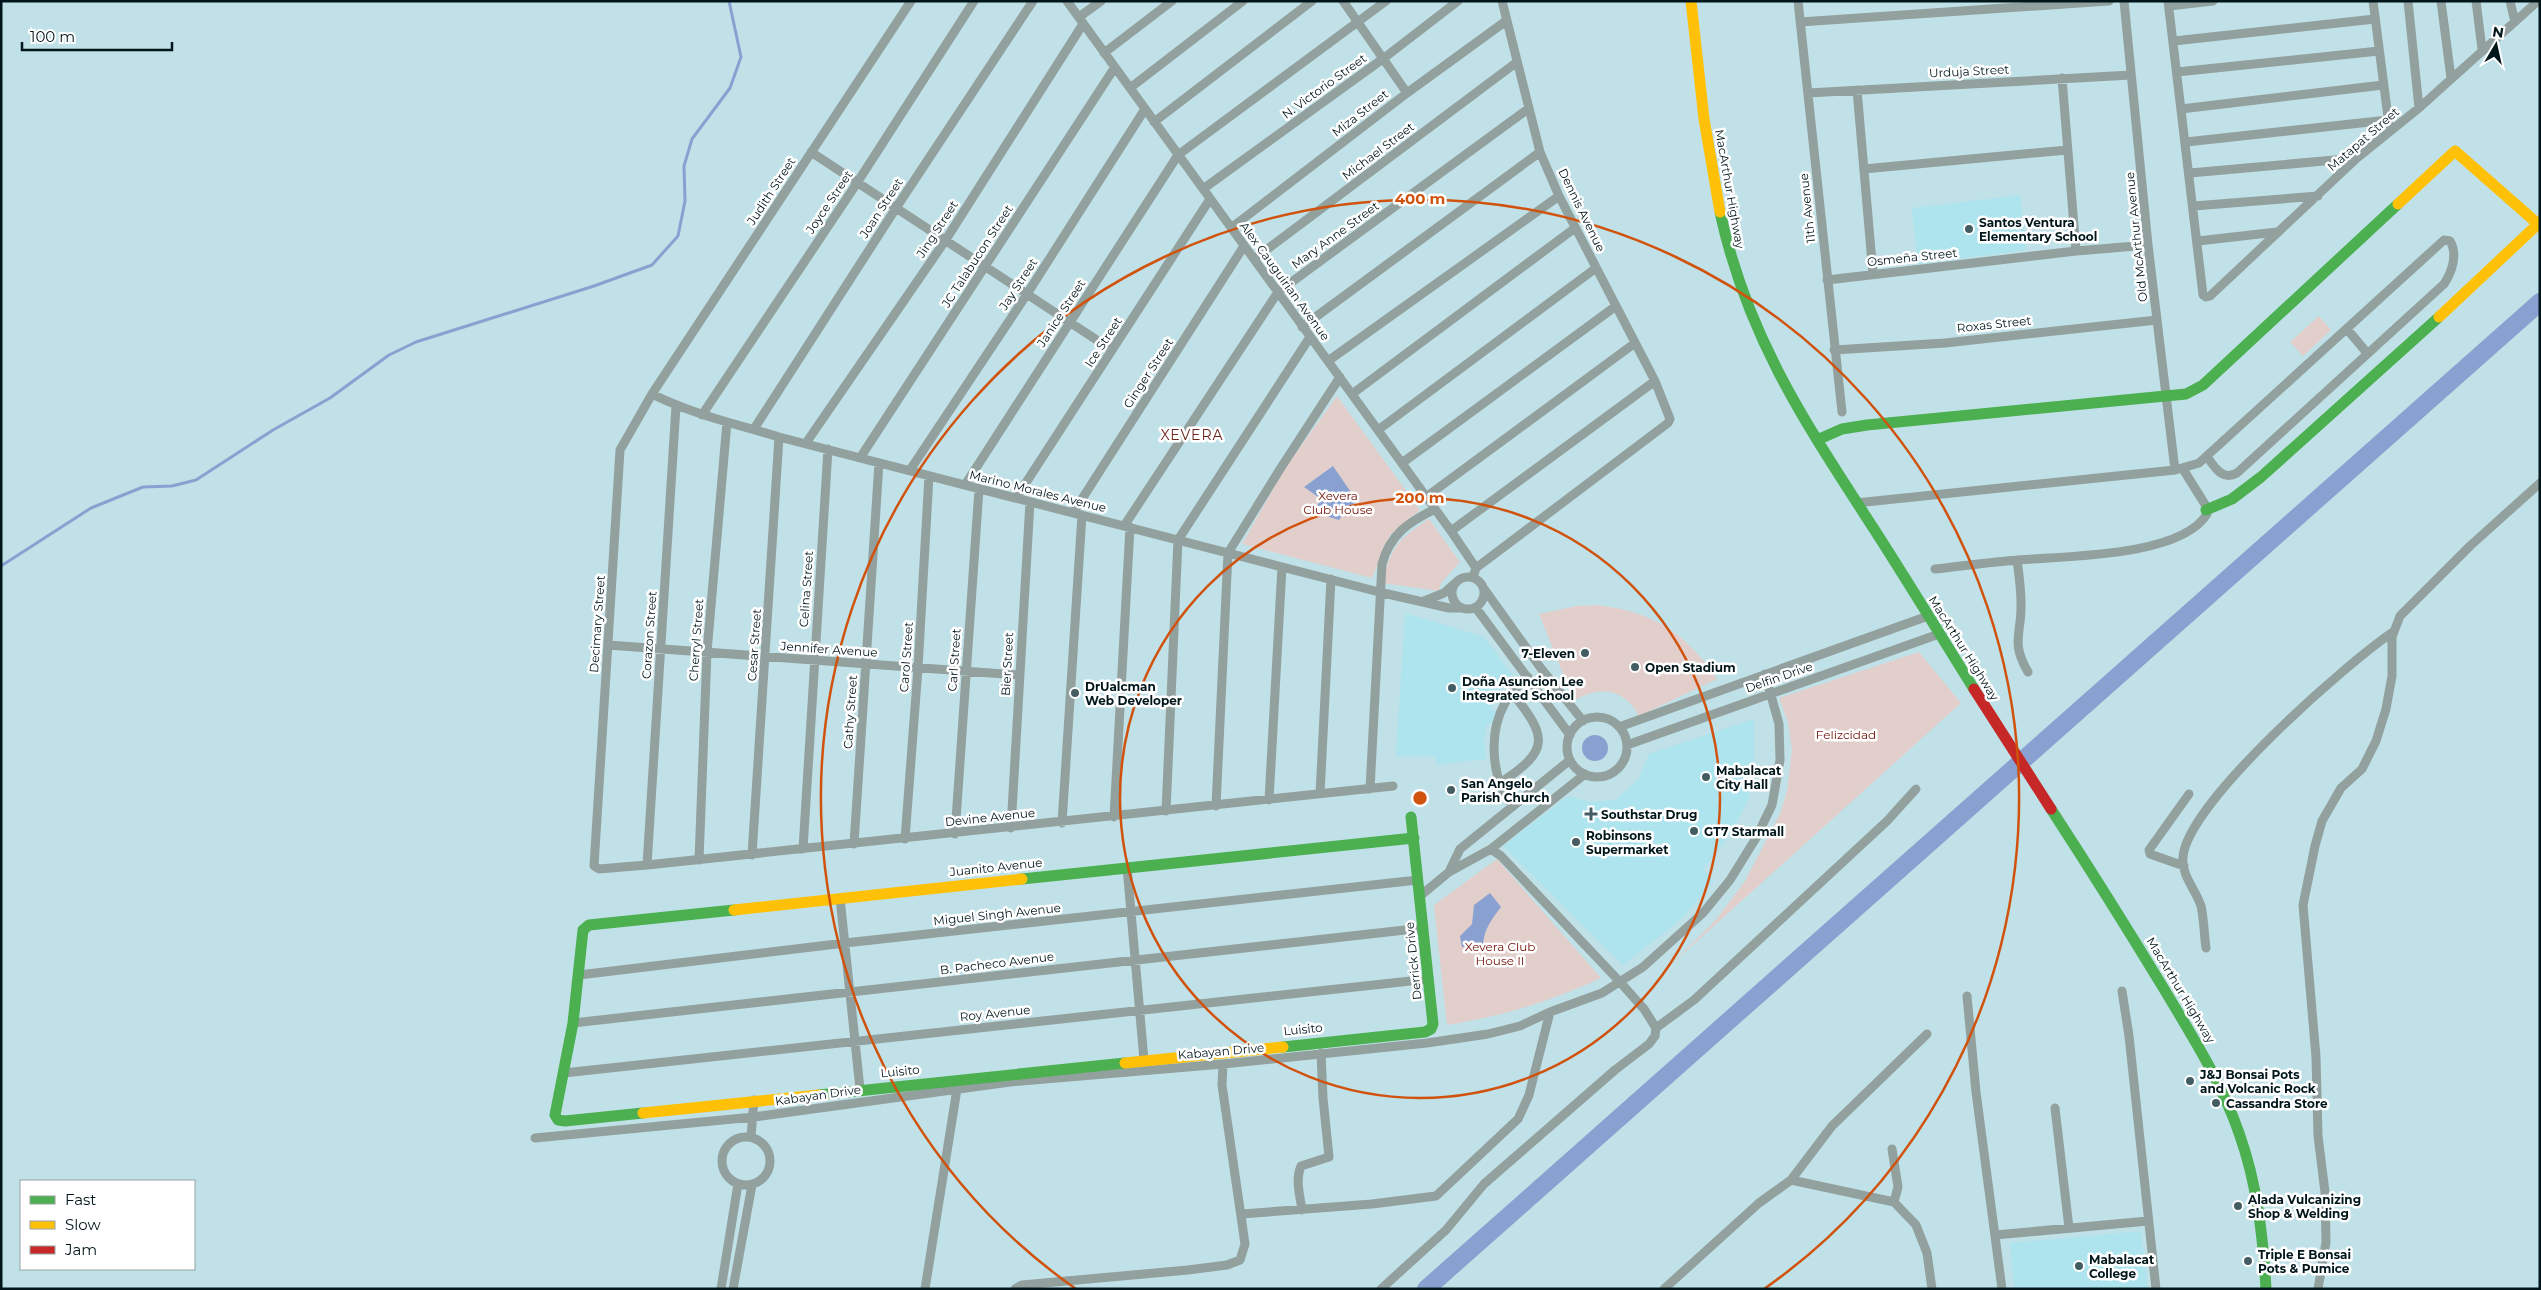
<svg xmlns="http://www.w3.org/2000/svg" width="2541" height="1290" font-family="Montserrat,sans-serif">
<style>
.built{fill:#ade4ee}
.green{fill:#e2cfcc}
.water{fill:#89a1d1}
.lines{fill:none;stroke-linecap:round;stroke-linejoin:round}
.stream{stroke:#89a1d1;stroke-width:3}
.river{stroke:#89a1d1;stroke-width:18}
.street{stroke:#92a09e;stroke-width:9}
.fast{stroke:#4caf50;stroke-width:11}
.slow{stroke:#ffc107;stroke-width:11}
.jam{stroke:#c62828;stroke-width:11}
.ring{fill:none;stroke:#d1520d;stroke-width:2.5}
.poi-dot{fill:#435d62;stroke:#fff;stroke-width:2}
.labels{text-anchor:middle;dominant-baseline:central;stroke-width:5;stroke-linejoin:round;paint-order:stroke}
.street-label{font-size:12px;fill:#00161a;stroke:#fff}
.poi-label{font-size:12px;font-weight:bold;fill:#00161a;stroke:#fff;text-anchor:start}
.park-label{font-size:12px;fill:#710f05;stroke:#fff}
.neighbourhood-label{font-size:14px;letter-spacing:1px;fill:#69251b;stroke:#fff}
.centre{fill:#d1520d;stroke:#fff;stroke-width:2.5}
.ring-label{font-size:15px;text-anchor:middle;font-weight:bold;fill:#d1520d;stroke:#fff;stroke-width:5;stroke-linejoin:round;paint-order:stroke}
</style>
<rect width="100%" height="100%" fill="#c0e1e7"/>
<!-- built -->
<path class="built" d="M2020,195L2026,250L1918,264L1912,208Z
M1405,613L1484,637L1513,676L1494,700L1491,710L1496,711L1493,724L1487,723L1484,742L1486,759L1438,765L1435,756H1396Z
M1754,719V760L1748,801L1728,837L1703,869L1714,881L1680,920L1623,965L1503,846L1568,796L1590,802L1615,800L1638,780L1649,754Z
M2141,1231L2148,1289H2014L2010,1243Z"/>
<!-- green -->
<path class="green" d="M2319,316L2331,330L2303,356L2290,342Z
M1337,396L1420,510L1390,535L1372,578L1242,544L1285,468Z
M1429,519L1460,562L1441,583L1439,591L1382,583C1392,546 1397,540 1429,519Z
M1596,605C1652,611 1685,632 1717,679L1639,716C1625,689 1599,685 1574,701L1539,614L1577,606Z
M1919,652L1961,703L1664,971L1716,920L1745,881L1780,814L1787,791L1792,750L1788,722L1779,698Z
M1497,859L1601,978C1549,1002 1503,1016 1447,1025L1434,905Z"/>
<!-- water -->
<path class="water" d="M1333,466L1357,501L1347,509L1339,520L1314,512L1321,499L1304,487Z
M1582 748a13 13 0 1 1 26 0a13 13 0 1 1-26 0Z
M1490,893L1501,907C1492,919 1484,929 1483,945L1462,947L1460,936L1472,924L1474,905Z"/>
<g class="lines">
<!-- stream -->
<path class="stream" d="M1,566L91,508L143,487L172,486L196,480L273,430L330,398L389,355L416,342L594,286L652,265L678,236L685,201L684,166L692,139L730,88L741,57L729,1"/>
<!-- river -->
<path class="river" d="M1426,1289L2540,302"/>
<!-- street -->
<path class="street" d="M911,1L652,394L620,450L594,866L599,869L647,865L1393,786
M1067,1L1451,531L1476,568L1473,577
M1343,1L1407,93
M1798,1L1842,412
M2124,1L2148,245L2175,470
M2168,1L2203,295L2206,297L2210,296L2357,158L2419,108L2538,1
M2373,1L2389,125
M2408,1L2419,108
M2441,1L2451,78
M2476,1L2482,49
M2510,1L2515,22
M2169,6L2213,1
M1079,17L1101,1
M1800,22L2109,1
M2174,41L2375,19
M1104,53L1172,1
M2177,72L2379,51
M2062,78L2076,251
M1130,88L1243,1
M1857,90L1873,274
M1808,93L2131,75
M2181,109L2383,85
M1154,122L1312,1
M2186,142L2388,120
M811,152L1112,350
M1864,169L2067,150
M2190,173L2357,158
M1203,189L1384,58L1458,1
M2194,206L2318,196
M1231,228L1407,93L1506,21
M2198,241L2277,232
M1254,259L1517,62
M1827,280L2076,251L2148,245
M1302,327L1540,152
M2347,329L2367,353
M1834,350L1945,343L2157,320
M1328,361L1559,196
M652,394C692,414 736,424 779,437L1379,592L1449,608H1461
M1352,394L1575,228
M702,415L857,183L974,1
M754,429L896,208L1033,1
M1378,430L1596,268
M806,443L945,241L1083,24
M860,458L1115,67
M1402,463L1616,306
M910,470L1027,294L1145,109
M965,485L1178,155L1386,1
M1426,497L1635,343
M1016,498L1210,199
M1856,503L2175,470L2199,463L2444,240L2450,241C2458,254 2452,272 2444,284L2237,473C2223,481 2215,468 2208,458
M1073,513L1244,246
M1124,526L1278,292L1528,109
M1451,531L1655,381
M2017,560C2019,574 2021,589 2021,603C2022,634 2010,641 2028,672
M1476,568L1668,423L1670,419L1655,381L1559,196L1540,152L1502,1
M1935,569C1963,566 1991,562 2019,560C2065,556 2181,557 2207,514L2206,506L2183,469
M1452 593a16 16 0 1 1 32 0a16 16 0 1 1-32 0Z
M1485,590L1540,667L1583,721
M1424,601L1444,593L1454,584
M1476,608L1570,735
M608,645L1019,675
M1567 747a30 30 0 1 1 60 0a30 30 0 1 1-60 0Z
M1619,727L1928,616
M1627,745L1939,634
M1500,783C1549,751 1549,738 1512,693
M1370,789L1382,564C1390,534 1409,522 1435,509
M1320,794L1331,579
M1269,800L1282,567
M1216,806L1228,553L1282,466L1340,377
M1513,806C1491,780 1488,733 1505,703C1510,693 1520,684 1528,677
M1166,811L1178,540L1310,337
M1114,817L1130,527
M1062,823L1082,515
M1011,828L1030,502
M955,834L979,489
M905,839L918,668L929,476
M854,844L879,463
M803,849L828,449
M752,855L779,437
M699,860L707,652L727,422
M647,865L676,406
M2184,866L2150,854L2149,850L2189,794
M1127,867L1144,1060
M1449,872L1460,849L1570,760
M1420,896L1449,872L1491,849L1585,774
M840,898L860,1089
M2206,948C2204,934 2204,919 2201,906C2196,890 2181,875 2183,857C2187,803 2347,663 2393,632
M579,975L845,943L1418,880
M2122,991L2129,1036L2156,1289
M1967,996L1976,1092L2002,1289
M573,1023C857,993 1140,958 1423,928
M1656,1028L1694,1000L1887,821L1916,789
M564,1073L1429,979
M2055,1108L2069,1228
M722 1161a24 24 0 1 1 48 0a24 24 0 1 1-48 0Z
M751,1137L754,1100
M535,1138L754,1117L1010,1082L1223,1064L1427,1043L1488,1034L1520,1026L1550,1012L1602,993L1643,967L1703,913L1730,880L1756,838L1772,805L1780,760L1779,724L1765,674
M1892,1149L1898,1187L1894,1202
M1791,1180L1894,1202L1916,1225L1927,1253L1932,1289
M1302,1210C1300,1195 1295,1180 1301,1166L1329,1157L1323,1098L1321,1053
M1242,1214L1372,1204L1436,1196L1518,1119L1529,1095L1550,1012
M1995,1235L2148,1221
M721,1289L738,1184
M733,1289L752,1185
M925,1289L957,1089
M1015,1289L1022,1285L1188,1270L1227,1265L1240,1260L1245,1244L1222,1085L1223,1064
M1381,1289L1446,1230L1484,1184L1615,1070L1649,1044L1655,1036L1656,1028L1644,1009L1620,982L1501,856L1491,849
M1664,1289L1759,1203L1791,1180L1832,1126L1927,1034
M2318,1289L2326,1242L2325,1192L2318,1136L2316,1057L2303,905L2315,846L2322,821L2341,788L2362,769L2376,741L2386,709L2392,676V637L2400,616L2470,546L2540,483"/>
<!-- fast -->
<path class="fast" d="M1720,212C1747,337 1806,424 1874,529C1908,582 1941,636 1974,689
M1817,440L1842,429L1867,425L2186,394L2203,385L2398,204
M2206,510L2232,499L2261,477L2439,317
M2051,809C2090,869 2127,928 2164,989C2192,1036 2221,1081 2239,1133C2257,1183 2263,1236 2266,1289
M1022,879L1414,838
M1283,1047L1425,1032L1431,1029L1433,1024L1411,817
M819,1095L1125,1063
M643,1113L565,1121L558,1120L555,1115L573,1023L583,930L589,925L734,910"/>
<!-- slow -->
<path class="slow" d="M1691,1L1704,119L1720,212
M2398,204L2455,151L2538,224L2439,317
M734,910L1022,879
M1125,1063L1283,1047
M643,1113L819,1095"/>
<!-- jam -->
<path class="jam" d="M1974,689L2051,809"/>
</g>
<!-- distance rings -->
<g class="ring">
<circle cx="1420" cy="798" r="300"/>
<path d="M1076 1289A599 599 0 1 1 1764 1289"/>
</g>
<!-- markers -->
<g class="poi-dot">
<circle cx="1969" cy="229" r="5"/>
<circle cx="1585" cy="653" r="5"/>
<circle cx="1635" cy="667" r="5"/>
<circle cx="1452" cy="688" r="5"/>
<circle cx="1075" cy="693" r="5"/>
<circle cx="1706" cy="777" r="5"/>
<circle cx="1451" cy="790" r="5"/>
<path d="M1588.5 806.5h5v5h5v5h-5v5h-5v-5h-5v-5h5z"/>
<circle cx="1694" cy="831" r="5"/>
<circle cx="1576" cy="842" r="5"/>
<circle cx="2190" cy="1081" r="5"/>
<circle cx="2216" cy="1103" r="5"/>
<circle cx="2238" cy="1206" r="5"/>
<circle cx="2248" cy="1261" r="5"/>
<circle cx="2079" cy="1266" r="5"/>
</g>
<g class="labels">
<!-- street labels -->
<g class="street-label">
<text transform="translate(1969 71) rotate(-3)">Urduja Street</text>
<text transform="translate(1324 86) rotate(-36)">N. Victorio Street</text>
<text transform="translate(1360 113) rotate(-38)">Miza Street</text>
<text transform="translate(2363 139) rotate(-41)">Matapat Street</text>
<text transform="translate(1378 151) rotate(-37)">Michael Street</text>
<text transform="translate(1730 189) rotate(80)">MacArthur Highway</text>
<text transform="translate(771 191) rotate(-57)">Judith Street</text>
<text transform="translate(829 202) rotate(-56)">Joyce Street</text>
<text transform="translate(881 208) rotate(-57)">Joan Street</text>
<text transform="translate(1807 208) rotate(-96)">11th Avenue</text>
<text transform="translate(1582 210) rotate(64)">Dennis Avenue</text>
<text transform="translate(937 229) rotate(-57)">Jing Street</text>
<text transform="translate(1335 235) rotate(-36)">Mary Anne Street</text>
<text transform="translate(2136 237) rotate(-96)">Old McArthur Avenue</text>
<text transform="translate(977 256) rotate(-57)">JC Talabucon Street</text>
<text transform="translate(1912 257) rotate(-6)">Osmeña Street</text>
<text transform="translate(1285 281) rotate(54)">Alex Cauguirian Avenue</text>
<text transform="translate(1018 284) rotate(-57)">Jay Street</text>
<text transform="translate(1061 313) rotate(-57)">Janice Street</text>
<text transform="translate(1994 324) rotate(-6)">Roxas Street</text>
<text transform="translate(1103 342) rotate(-57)">Ice Street</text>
<text transform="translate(1148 373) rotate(-57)">Ginger Street</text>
<text transform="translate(1038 491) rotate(14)">Marino Morales Avenue</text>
<text transform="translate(806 589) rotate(-86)">Celina Street</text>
<text transform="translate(597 624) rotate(-86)">Decimary Street</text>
<text transform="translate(649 635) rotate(-86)">Corazon Street</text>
<text transform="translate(696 640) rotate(-86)">Cherryl Street</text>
<text transform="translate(754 645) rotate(-86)">Cesar Street</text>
<text transform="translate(1964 648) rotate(58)">MacArthur Highway</text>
<text transform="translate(829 649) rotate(4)">Jennifer Avenue</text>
<text transform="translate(906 657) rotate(-86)">Carol Street</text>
<text transform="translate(954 660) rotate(-86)">Carl Street</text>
<text transform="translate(1007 664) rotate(-87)">Bier Street</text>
<text transform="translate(1779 677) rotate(-19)">Delfin Drive</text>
<text transform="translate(850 712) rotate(-86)">Cathy Street</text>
<text transform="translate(990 817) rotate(-6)">Devine Avenue</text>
<text transform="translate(996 867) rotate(-6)">Juanito Avenue</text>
<text transform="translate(997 914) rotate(-6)">Miguel Singh Avenue</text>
<text transform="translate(1413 961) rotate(-96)">Derrick Drive</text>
<text transform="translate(997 963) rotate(-7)">B. Pacheco Avenue</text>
<text transform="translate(2181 990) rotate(59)">MacArthur Highway</text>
<text transform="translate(995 1013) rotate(-6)">Roy Avenue</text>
<text transform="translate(1303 1029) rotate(-6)">Luisito</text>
<text transform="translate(1221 1051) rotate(-5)">Kabayan Drive</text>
<text transform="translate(900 1071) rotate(-6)">Luisito</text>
<text transform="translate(818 1095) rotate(-8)">Kabayan Drive</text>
</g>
<!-- poi labels -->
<g class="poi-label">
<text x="1979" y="222">Santos Ventura<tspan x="1979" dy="14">Elementary School</tspan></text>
<text x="1575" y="653" text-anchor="end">7-Eleven</text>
<text x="1645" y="667">Open Stadium</text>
<text x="1462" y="681">Doña Asuncion Lee<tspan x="1462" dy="14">Integrated School</tspan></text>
<text x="1085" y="686">DrUalcman<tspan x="1085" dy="14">Web Developer</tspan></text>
<text x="1716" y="770">Mabalacat<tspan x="1716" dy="14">City Hall</tspan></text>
<text x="1461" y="783">San Angelo<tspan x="1461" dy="14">Parish Church</tspan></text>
<text x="1601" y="814">Southstar Drug</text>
<text x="1704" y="831">GT7 Starmall</text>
<text x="1586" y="835">Robinsons<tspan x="1586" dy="14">Supermarket</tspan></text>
<text x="2200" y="1074">J&amp;J Bonsai Pots<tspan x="2200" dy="14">and Volcanic Rock</tspan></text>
<text x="2226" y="1103">Cassandra Store</text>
<text x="2248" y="1199">Alada Vulcanizing<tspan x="2248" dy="14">Shop &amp; Welding</tspan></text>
<text x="2258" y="1254">Triple E Bonsai<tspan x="2258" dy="14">Pots &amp; Pumice</tspan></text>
<text x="2089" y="1259">Mabalacat<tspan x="2089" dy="14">College</tspan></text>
</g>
<!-- park labels -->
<g class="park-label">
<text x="1338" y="495">Xevera<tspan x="1338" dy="14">Club House</tspan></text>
<text x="1846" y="734">Felizcidad</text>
<text x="1500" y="946">Xevera Club<tspan x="1500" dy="14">House II</tspan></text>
</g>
<!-- neighbourhood labels -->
<g class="neighbourhood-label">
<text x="1192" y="435">XEVERA</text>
</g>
</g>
<circle cx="1420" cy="798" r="8" class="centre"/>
<g class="ring-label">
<text x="1420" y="204">400 m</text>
<text x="1420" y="503">200 m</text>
</g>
<!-- border -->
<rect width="2541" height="1290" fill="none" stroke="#00161a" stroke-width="5"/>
<!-- legend -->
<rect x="20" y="1180" width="175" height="90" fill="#ffffff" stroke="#99a2a3"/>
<rect x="30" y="1196" width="25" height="8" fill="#4caf50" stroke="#99a2a3"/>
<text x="65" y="1205" font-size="15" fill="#00161a">Fast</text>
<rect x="30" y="1221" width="25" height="8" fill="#ffc107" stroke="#99a2a3"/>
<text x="65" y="1230" font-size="15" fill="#00161a">Slow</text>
<rect x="30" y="1246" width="25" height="8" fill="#c62828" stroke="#99a2a3"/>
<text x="65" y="1255" font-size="15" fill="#00161a">Jam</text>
<!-- north arrow -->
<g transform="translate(2496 45) rotate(9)" stroke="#ffffff" stroke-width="4" paint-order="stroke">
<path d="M0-4L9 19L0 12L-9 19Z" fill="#00161a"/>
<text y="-8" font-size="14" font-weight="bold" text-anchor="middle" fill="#00161a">N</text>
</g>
<!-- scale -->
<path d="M22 42v8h150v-8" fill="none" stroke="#00161a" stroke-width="2.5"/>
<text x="30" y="42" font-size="15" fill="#00161a" stroke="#ffffff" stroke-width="4" paint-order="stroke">100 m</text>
</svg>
